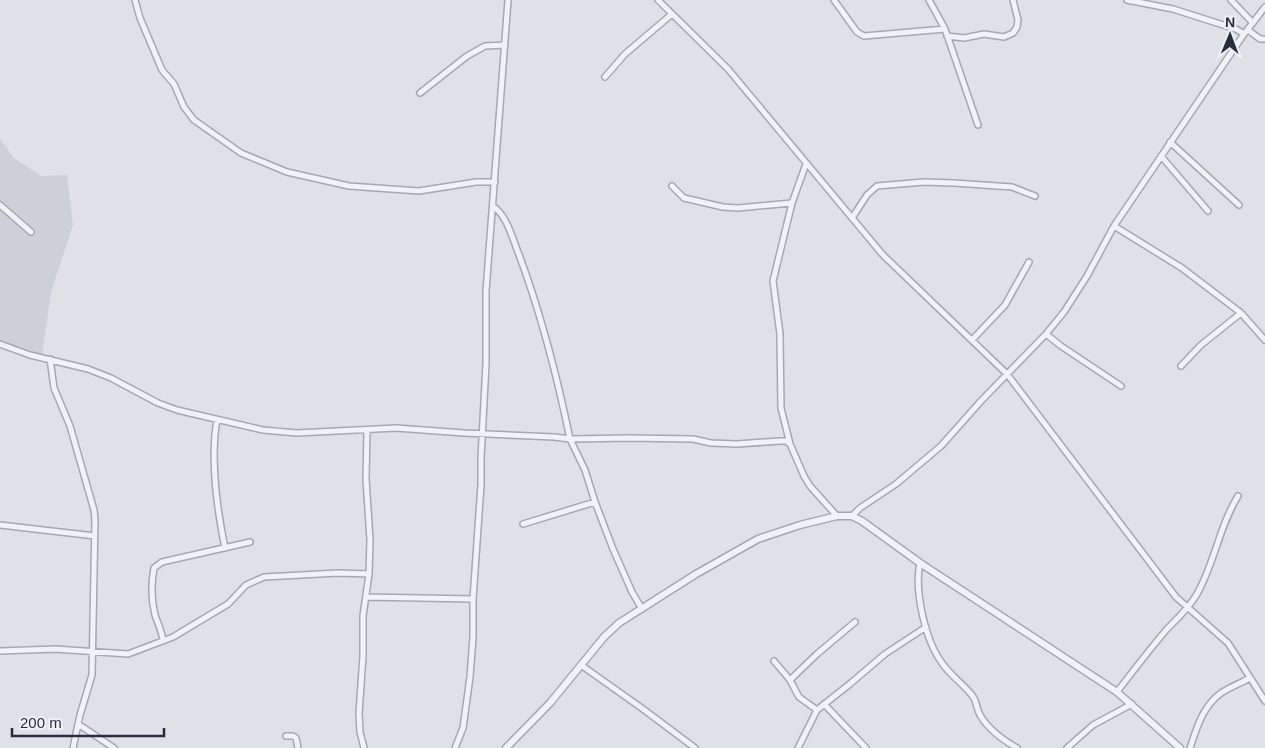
<svg xmlns="http://www.w3.org/2000/svg" width="1265" height="748" font-family="Arial,sans-serif">
<style>
.built{fill:#cdd0d9}
.lines{fill:none;stroke-linecap:round;stroke-linejoin:round}
.minor-casing{stroke:#a5a8b1;stroke-width:8}
.tertiary-casing{stroke:#a5a8b1;stroke-width:9}
.minor{stroke:#f1f2f6;stroke-width:5}
.tertiary{stroke:#f1f2f6;stroke-width:6}
</style>
<rect width="100%" height="100%" fill="#dfe1e7"/>
<!-- built -->
<path class="built" d="M0,139L14,158L41,176L67,175L73,225L51,292L42,355L0,341Z"/>
<g class="lines">
<defs>
<path id="minor" d="M135,0L140,18L162,70L174,84L184,107L194,120L241,153L287,172L349,186L419,191L476,182H495
M658,0L728,69L883,255L1007,374L1176,597L1228,643L1265,701
M834,0L857,32L864,36L945,29
M929,0L945,29L978,125
M1127,0L1173,9L1236,29L1244,34
M1231,0L1253,23
M1248,30L1260,39H1265
M947,36L964,38L984,34L1004,37L1013,33L1017,27L1018,20L1013,0
M605,77L625,54L672,14
M420,93L467,56L485,46L505,45
M1170,142L1239,205
M1161,156L1208,211
M806,164L792,203L773,281L780,334L781,408L790,444L804,476L810,486L837,516
M672,186L684,198L723,207L738,208L792,203
M0,205L31,232
M493,206C507,216 512,237 518,252C541,313 557,376 570,439L629,438L693,439L711,443L737,444L780,441H786L790,444
M852,218L867,195L877,186L924,182L954,183L1012,187L1035,196
M1114,226L1182,268L1241,313L1265,340
M1046,334L1061,346L1121,386
M972,340L1005,305L1029,262
M0,344L30,355L88,369L111,378L158,403L177,410L263,430L297,433L396,428L464,433L554,437L570,439L585,470L595,502L613,549L632,592L642,609
M50,359L54,388L70,426L94,510L95,520L92,675L80,715L73,748
M1181,366L1201,345L1241,313
M217,420C210,457 217,510 225,548
M852,516L860,508L896,484L941,446L981,401L1046,334L1064,312L1087,276L1114,226L1244,34L1265,7
M523,524L595,502
M0,525L95,536
M920,563C914,590 925,640 942,663C950,675 962,683 971,694C977,700 976,708 980,715C988,729 1003,740 1017,748
M366,597L473,599
M163,641C162,631 158,624 155,615C151,599 151,584 154,568L162,562L250,542
M0,651L55,649L128,654L173,637L228,604L246,585L264,577L338,573L369,574
M774,661L790,680L799,697L817,710
M581,665L643,709L695,748
M790,680L817,654L855,622
M1117,692C1133,671 1150,649 1167,629C1178,618 1189,608 1197,594C1215,562 1219,527 1238,496
M824,704L866,748
M78,724L114,748
M286,736H293L296,738L298,748
M364,748L360,732L359,713L363,656V616L369,574L370,540L366,479L367,430
M455,748L463,728L470,677L473,637V599L481,485V458L486,364V291L508,0
M798,748L817,710L851,683L885,654L926,627
M1067,748L1093,725L1132,704
M1190,748C1197,727 1203,706 1221,693C1230,687 1241,683 1250,678"/>
<path id="tertiary" d="M506,748L550,703L604,637L619,623L696,574L758,539L800,525L837,516H852L862,521L920,563L1117,692L1180,748"/>
</defs>
<!-- minor casing -->
<use href="#minor" class="minor-casing"/>
<!-- tertiary casing -->
<use href="#tertiary" class="tertiary-casing"/>
<!-- minor -->
<use href="#minor" class="minor"/>
<!-- tertiary -->
<use href="#tertiary" class="tertiary"/>
</g>
<!-- north arrow -->
<g transform="translate(1230 35) rotate(1)" stroke="#eef0f5" stroke-width="4" paint-order="stroke">
<path d="M0-4L9 19L0 12L-9 19Z" fill="#292e3d"/>
<text y="-8" font-size="14" font-weight="bold" text-anchor="middle" fill="#292e3d">N</text>
</g>
<!-- scale -->
<path d="M12 728v8h152v-8" fill="none" stroke="#292e3d" stroke-width="2.5"/>
<text x="20" y="728" font-size="15" fill="#292e3d" stroke="#eef0f5" stroke-width="4" paint-order="stroke">200 m</text>
</svg>
